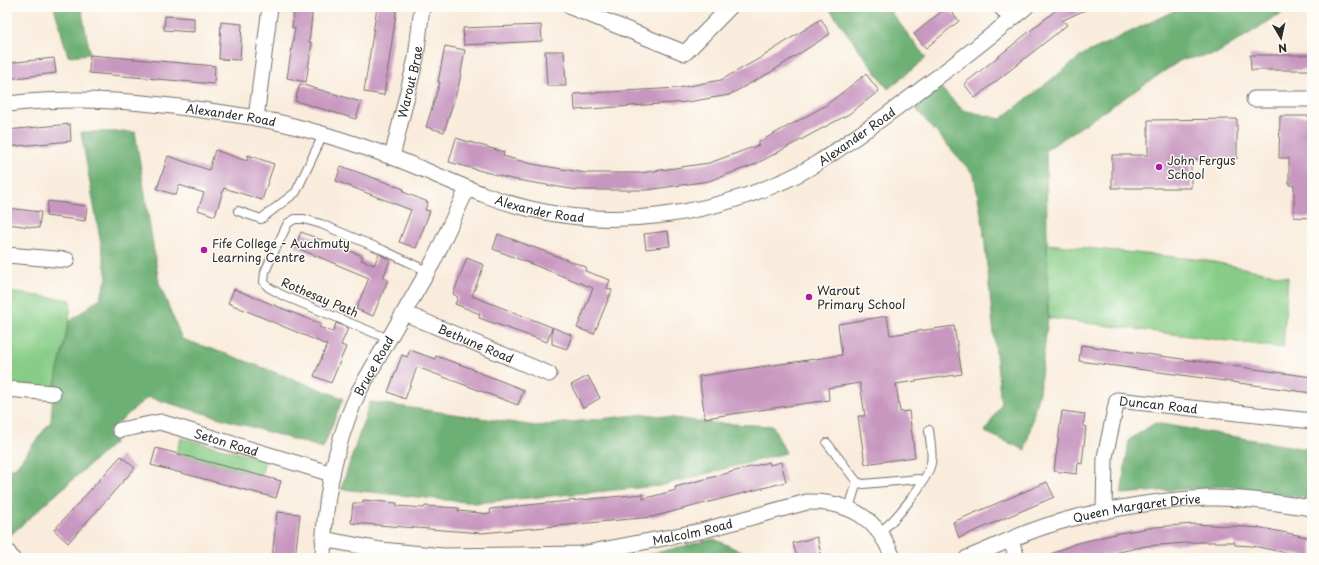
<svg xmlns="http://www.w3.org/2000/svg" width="1319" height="565" font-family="'Playpen Sans',sans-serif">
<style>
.green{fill:#87cd87;stroke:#597c59}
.forest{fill:#6db074;stroke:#4c6e50}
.building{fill:#c897c0}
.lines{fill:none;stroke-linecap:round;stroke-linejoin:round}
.service-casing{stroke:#736f69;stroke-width:10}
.minor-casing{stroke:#736f69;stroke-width:17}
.service{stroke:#fff;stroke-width:8}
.minor{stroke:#fff;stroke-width:15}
.poi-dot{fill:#b5179e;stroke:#fdfcf7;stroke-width:1.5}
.labels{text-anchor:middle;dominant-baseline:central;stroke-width:3;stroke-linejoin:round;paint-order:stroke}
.street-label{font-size:12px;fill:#2b2b2b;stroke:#fdfcf7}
.poi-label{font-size:12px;fill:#2b2b2b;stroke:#fdfcf7;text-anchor:start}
</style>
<rect width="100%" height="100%" fill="#fdfcf7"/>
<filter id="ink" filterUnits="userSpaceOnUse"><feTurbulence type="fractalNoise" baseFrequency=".025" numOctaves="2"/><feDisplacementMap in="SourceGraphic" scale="8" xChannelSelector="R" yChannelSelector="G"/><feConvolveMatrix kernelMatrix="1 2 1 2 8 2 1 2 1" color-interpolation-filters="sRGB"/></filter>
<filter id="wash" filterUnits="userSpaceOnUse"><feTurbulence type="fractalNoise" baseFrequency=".012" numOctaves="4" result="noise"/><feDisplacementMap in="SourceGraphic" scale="16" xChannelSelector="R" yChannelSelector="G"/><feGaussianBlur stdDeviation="0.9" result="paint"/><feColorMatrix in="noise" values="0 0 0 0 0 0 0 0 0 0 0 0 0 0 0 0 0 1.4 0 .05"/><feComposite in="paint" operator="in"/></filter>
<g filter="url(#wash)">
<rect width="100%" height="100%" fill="#f9ecdc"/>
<!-- green -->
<path class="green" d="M1047,244L1204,260L1288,277L1283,348L1048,318Z
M7,292L71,300L69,322L53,393L7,389Z
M181,438L265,460L261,476L176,454Z"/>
<!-- forest -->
<path class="forest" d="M54,7H81L90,54L68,56Z
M828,7H887L926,58L888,89Z
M1182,7H1292L1216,54L1181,60L1046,150L1048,318L1039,392L1025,450L985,432L1001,404L983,225L974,175L915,108L940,87L963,110L1001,119L1084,54Z
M81,132H135L159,283L182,339L232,356L343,398L323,448L148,397L107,432L115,442L7,538V471L16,467L51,421L53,393L69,322L100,298L107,278Z
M370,402L536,426L645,414L710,423L773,426L786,453L659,486L475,503L341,489Z
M1155,423L1312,450V499L1224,486L1121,494L1129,440Z
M714,539L755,558H634Z"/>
<g id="blocks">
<!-- building -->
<path class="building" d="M294,7H313L309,42L312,43L306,82L287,78L295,28H292Z
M377,7H397L384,95L364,92Z
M947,7L959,21L926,48L914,34Z
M1060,7H1092L1063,20L1067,25L975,98L964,84Z
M165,16L194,18V32L164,30Z
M821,19L830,34L771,72L729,95L688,102L575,110L574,94L678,88L721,80L762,57Z
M221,22L242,24L240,60L219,59Z
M541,25L542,41L464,45L463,28Z
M445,46L465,50L459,84L444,132L426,127L440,82H438Z
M545,51H564L566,86H547Z
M90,55L215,66L214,84L89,73Z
M1250,55H1312V70H1251Z
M54,58L56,73L7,79V63Z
M866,74L879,91L849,114L754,165L709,181L647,190H577L511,179L449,162L456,138L504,152L503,156L532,164L586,173H640L709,163L759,145L757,143L825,106Z
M300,84L361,102L356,119L295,101Z
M1280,116H1312V218L1294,217V185H1289V158H1279Z
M1237,119V159H1191V188H1112V155H1148V120Z
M70,124L71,141L7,147V130Z
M215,150L247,161L248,155L274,164L262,200L224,188L215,216L198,210L204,193L179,185L176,195L157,189L168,156L209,170Z
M341,166L404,189L403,192L428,202L425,210L430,211L416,248L399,242L411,210L336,181Z
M48,201L87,206L85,221L46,216Z
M7,208L41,212L39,228L7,224Z
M668,231L670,246L646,249L644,234Z
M301,232L363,256L361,260L374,265L379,254L390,260L383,278L388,280L373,316L356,309L369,278L295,247Z
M498,234L586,267L585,271L610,280L607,288L612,290L594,334L577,328L593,288L493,249Z
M467,258L484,265L472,296L572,335L567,349L552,344V328L547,342L479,318L480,314L455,304L458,297L453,294Z
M234,289L321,324L319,327L333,332L336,323L348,328L341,345L346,347L331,383L314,376L327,345L228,303Z
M887,316L890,335L954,326L962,374L896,384L900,412L909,411L915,457L865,464L858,416H865L860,383L828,388L829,400L705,418L699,376L842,355L838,324Z
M1081,345L1312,377V393L1079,361Z
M410,350L435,359L436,356L473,369V370L524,390L518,405L417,367L405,399L388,392L402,355L407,357Z
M588,376L600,398L583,408L571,385Z
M1062,411L1085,414L1083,426L1086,427L1082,464L1078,463L1077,474L1054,471Z
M156,448L281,481L276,498L151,465Z
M121,456L135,468L68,543L54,530Z
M769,462L770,465L781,462L786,482L652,517L482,533L351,523L353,503H363V500L397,503V506L424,508L425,506L459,508L458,511L491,514L490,509L538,504L643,494V499L676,490L675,487Z
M1047,482L1054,497L959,538L953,522Z
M277,512L300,514L295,558H272Z
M1194,524L1262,528L1312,538V558L1253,546L1235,545V542H1199L1146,546L1093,558H1042L1074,544L1119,533L1155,527Z
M817,537L822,558H797L793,543Z"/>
</g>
</g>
<g filter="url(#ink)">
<use href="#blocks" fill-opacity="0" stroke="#736f69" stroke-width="1"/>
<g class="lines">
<defs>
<path id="service" d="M238,211L261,219L296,192L323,135
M389,339L282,295L268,287L264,282L265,272L272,256L288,223L295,219H304L321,224L383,250L427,271
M827,443L857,482L863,484L919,479L922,483
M849,508L857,482
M880,531C894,523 928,480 931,463C933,452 930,441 929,430"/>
<g id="minor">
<path d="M571,7L685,53L730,7"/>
<path d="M1001,7L1011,19"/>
<path d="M1254,99H1312"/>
<path id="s1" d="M7,104C78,96 139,101 210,111C239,115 269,119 297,127C328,135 362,146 392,157C438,174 482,198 531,209C613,229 703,216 779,183C814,169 842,146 873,125C925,87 976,49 1026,7"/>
<path d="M256,118L270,7"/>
<path id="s2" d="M392,157L416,58L422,7"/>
<path d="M7,255L67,260"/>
<path id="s3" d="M404,313L549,374"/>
<path d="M7,389L53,393"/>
<path id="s4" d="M120,430L160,422L332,474"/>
<path id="s5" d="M1104,512L1105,457L1117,400L1312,421"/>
<path id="s6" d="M323,539L381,550L443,556L581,554L701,531L807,502C849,501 878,518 893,558"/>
<path d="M1011,541L1017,558"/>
<path d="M7,551L12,558"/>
<path id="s7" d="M323,558C324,501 335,443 359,391L433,262L467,189"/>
<path id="s8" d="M967,558C988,550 1008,540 1029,532C1078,513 1154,500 1207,498C1241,497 1278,503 1312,508"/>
</g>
</defs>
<!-- service casing -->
<use href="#service" class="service-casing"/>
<!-- minor casing -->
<use href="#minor" class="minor-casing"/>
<!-- service -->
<use href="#service" class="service"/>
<!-- minor -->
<use href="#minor" class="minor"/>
</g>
</g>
<!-- markers -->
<g class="poi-dot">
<circle cx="1159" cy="167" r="4"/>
<circle cx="204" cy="250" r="4"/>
<circle cx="809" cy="297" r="4"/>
</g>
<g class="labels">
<!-- street labels -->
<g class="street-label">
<text stroke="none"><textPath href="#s2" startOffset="77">Warout Brae</textPath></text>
<text stroke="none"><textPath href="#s1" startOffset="225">Alexander Road</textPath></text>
<text stroke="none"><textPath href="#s1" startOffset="885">Alexander Road</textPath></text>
<text stroke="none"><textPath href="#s1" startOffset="549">Alexander Road</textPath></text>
<text transform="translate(320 297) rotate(23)">Rothesay Path</text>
<text stroke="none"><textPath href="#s3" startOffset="78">Bethune Road</textPath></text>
<text stroke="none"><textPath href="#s7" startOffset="201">Bruce Road</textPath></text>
<text stroke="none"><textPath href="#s5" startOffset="155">Duncan Road</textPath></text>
<text stroke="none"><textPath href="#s4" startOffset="110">Seton Road</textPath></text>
<text stroke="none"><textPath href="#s8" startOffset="178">Queen Margaret Drive</textPath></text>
<text stroke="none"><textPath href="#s6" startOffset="373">Malcolm Road</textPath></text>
</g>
<!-- poi labels -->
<g class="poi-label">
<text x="1167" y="160">John Fergus<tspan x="1167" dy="14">School</tspan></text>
<text x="212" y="243">Fife College - Auchmuty<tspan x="212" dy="14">Learning Centre</tspan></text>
<text x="817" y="290">Warout<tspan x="817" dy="14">Primary School</tspan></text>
</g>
</g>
<!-- margin -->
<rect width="1319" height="565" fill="none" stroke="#fdfcf7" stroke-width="24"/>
<!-- north arrow -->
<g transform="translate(1281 38) rotate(171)" stroke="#fdfcf7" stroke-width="3" paint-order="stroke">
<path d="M0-3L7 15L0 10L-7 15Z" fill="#2b2b2b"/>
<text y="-6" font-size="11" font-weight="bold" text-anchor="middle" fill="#2b2b2b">N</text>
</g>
</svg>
